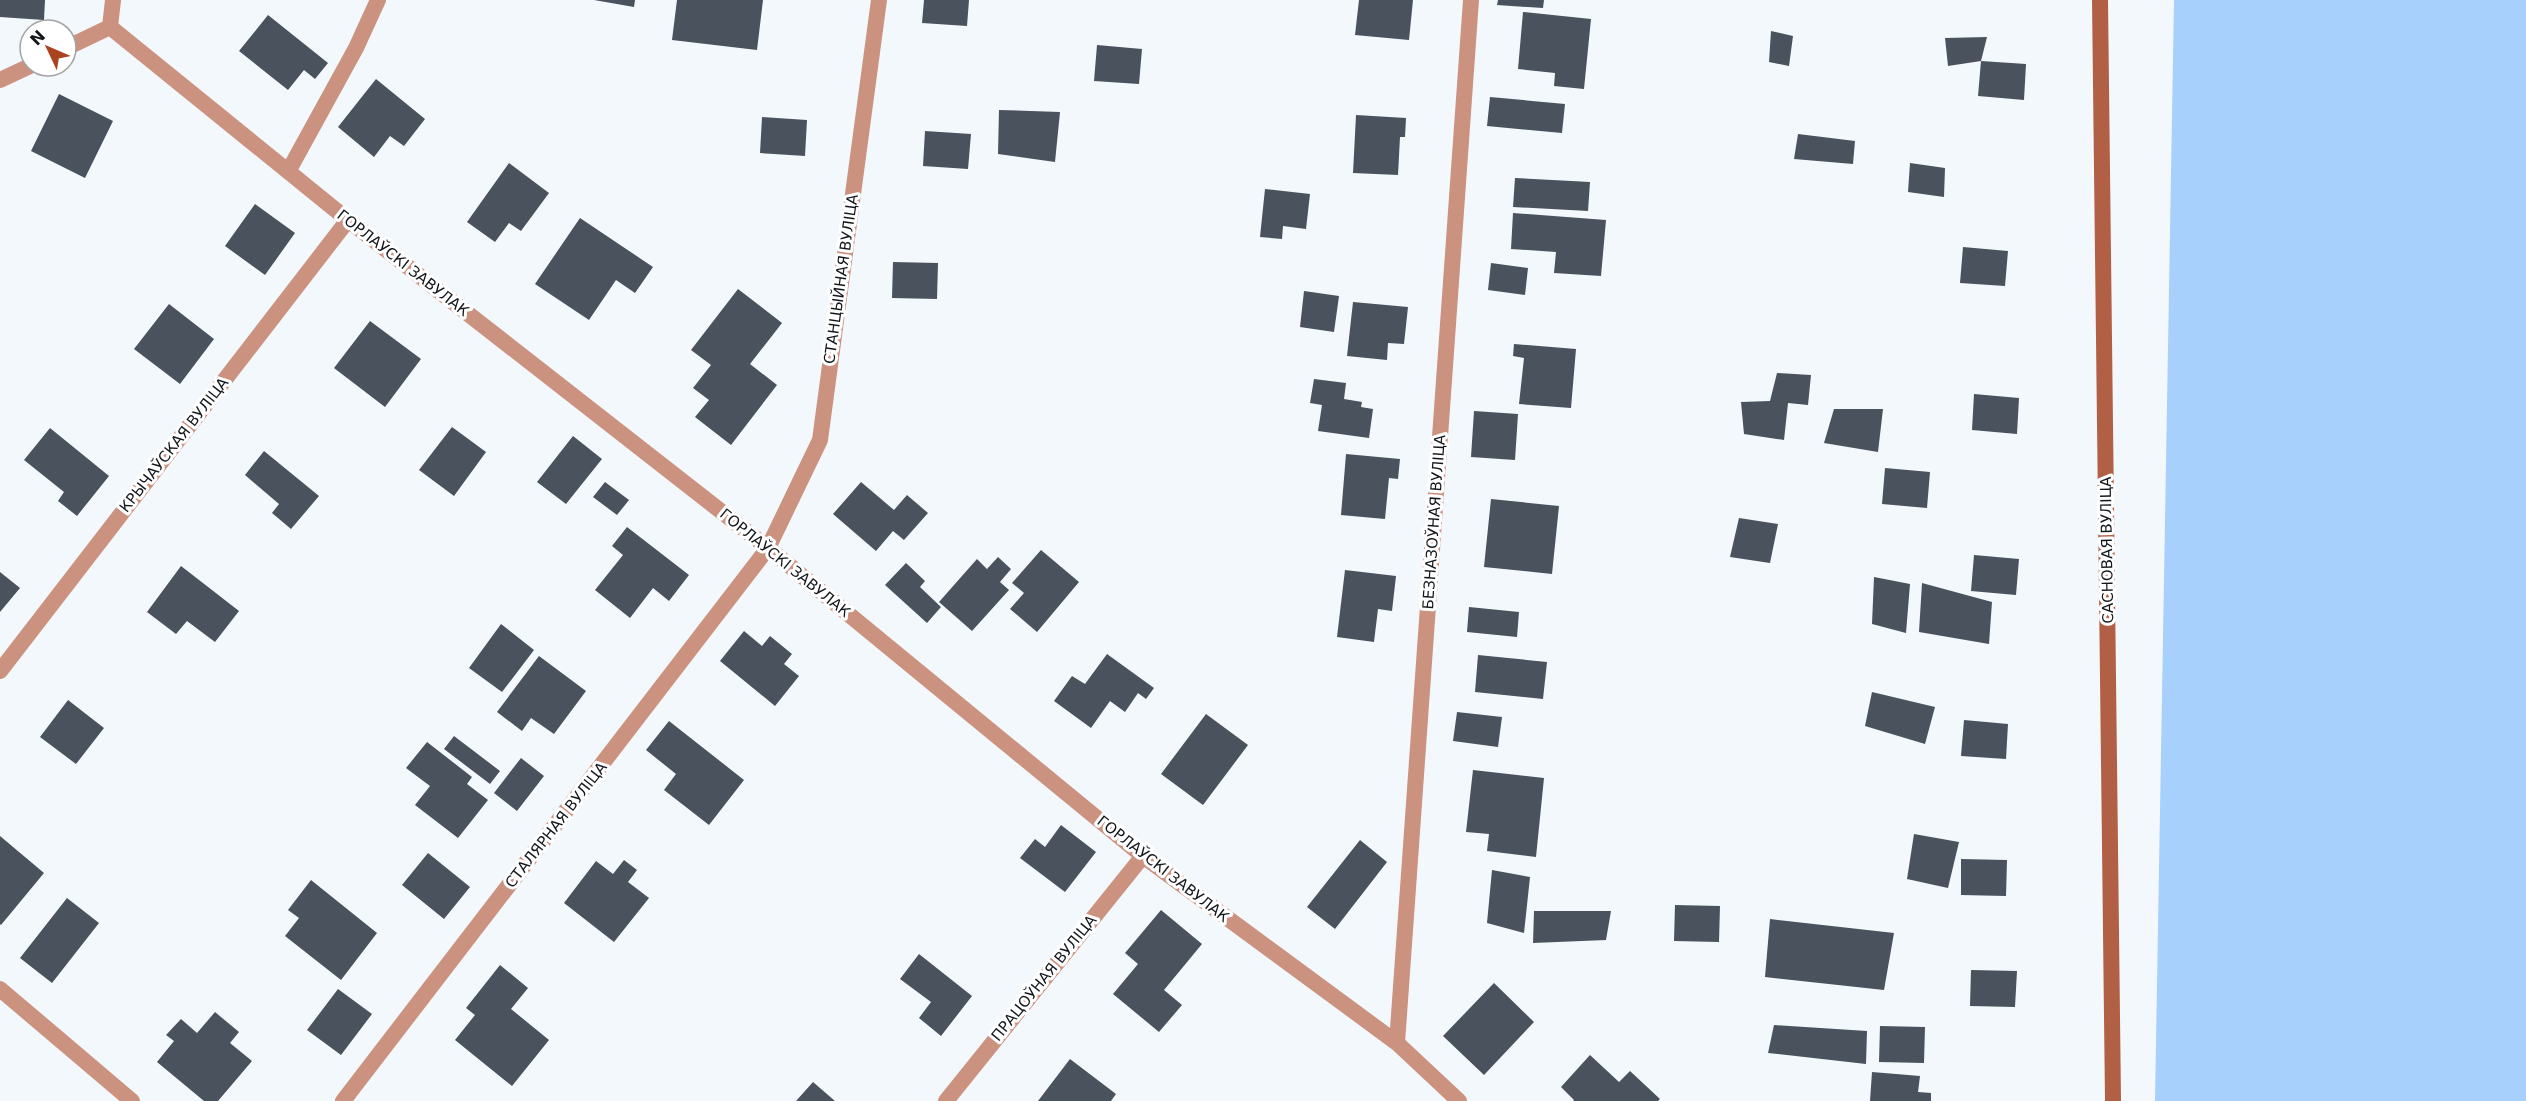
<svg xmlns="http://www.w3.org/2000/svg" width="2526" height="1101" font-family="'DejaVu Sans',sans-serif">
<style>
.green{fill:#a7d0fd}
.building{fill:#49525d}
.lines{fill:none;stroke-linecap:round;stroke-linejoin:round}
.minor{stroke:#cc9280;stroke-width:16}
.secondary{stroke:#b26045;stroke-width:16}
.labels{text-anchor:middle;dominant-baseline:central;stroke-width:6;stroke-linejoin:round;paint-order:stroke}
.street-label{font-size:15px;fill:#13171b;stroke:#fff}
</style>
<rect width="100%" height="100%" fill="#f3f8fd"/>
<!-- green -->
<path class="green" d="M2174,0H2526V1101H2155Z"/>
<!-- building -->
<path class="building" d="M0,0H45L44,20L0,17Z
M594,0H635L634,7Z
M677,0H763L757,50L672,40Z
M924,0H969L967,26L922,23Z
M1359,0H1413L1409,40L1355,35Z
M1498,0H1544L1543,8L1497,5Z
M1523,12L1591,19L1584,89L1554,86L1555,73L1518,69Z
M268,15L328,63L315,79L304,70L288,90L239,51Z
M1771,31L1793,36L1789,66L1769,62Z
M1987,37L1981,61L1948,66L1945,38Z
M1097,45L1142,49L1139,84L1094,81Z
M1981,61L2026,64L2024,100L1978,96Z
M376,79L425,119L404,146L390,136L374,157L338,127Z
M59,94L113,121L85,178L31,151Z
M1490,97L1565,104L1562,133L1487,126Z
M999,110L1060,112L1055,162L998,154Z
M1356,115L1406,118L1405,137H1400L1398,175L1353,173Z
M762,117L807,120L805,156L760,153Z
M925,131L971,134L968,169L923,166Z
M1798,134L1855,141L1853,164L1794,159Z
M509,163L549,193L521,231L509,223L495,242L467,222Z
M1910,163L1945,168L1944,197L1908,192Z
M1515,178L1590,182L1588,211L1513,207Z
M1265,189L1310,194L1306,229L1283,226L1282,239L1260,237Z
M255,204L295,233L265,275L225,246Z
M1513,213L1606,220L1601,276L1554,273L1556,252L1511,249Z
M580,218L653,267L635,293L616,280L589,320L535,284Z
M1963,247L2008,251L2005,286L1960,283Z
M893,262L938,263L937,299L892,298Z
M1491,263L1528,268L1525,295L1488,290Z
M738,289L782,323L750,364L777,385L731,445L695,417L709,400L693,388L711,365L691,350Z
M1304,291L1339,296L1334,332L1300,327Z
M1353,302L1408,307L1404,344L1388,343L1387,360L1347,356Z
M169,304L214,339L180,384L134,349Z
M370,321L421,359L385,407L334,368Z
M1514,344L1576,349L1571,408L1519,404L1524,358L1513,356Z
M1777,373L1811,375L1808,405L1788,403L1784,440L1744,434L1741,402L1770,401Z
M1314,379L1346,383L1344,399L1362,402L1361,407L1373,409L1369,438L1318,431L1322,405L1310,403Z
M1974,394L2019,398L2017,434L1972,430Z
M1834,409H1883L1878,452L1824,443Z
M1474,411L1518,414L1515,460L1471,457Z
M452,427L486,452L454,496L419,470Z
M50,428L109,476L77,516L58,501L64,492L24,460Z
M573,436L602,459L566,504L537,482Z
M264,451L319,496L291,529L272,513L279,504L245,475Z
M1346,454L1400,459L1398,479L1389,478L1385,519L1341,515Z
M1885,468L1930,472L1927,508L1882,504Z
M605,482L629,500L617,515L593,497Z
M861,482L894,510L907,495L928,513L904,540L893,531L876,551L833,514Z
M1491,499L1559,506L1552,574L1484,567Z
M1739,518L1778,524L1770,563L1730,557Z
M627,527L689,575L669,601L653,588L630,618L595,590L623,555L612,546Z
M1041,550L1079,582L1037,632L1010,609L1024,593L1012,583Z
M1974,555L2019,559L2016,595L1971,591Z
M998,557L1011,569L1000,582L1009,590L972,631L939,602L977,559L987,569Z
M906,563L925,581L920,587L941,607L927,623L885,585Z
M181,566L239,611L215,642L187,621L176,634L147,612Z
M1345,570L1396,576L1392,611L1378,609L1374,642L1337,637Z
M0,572L20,588L0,612Z
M1874,577L1910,584L1906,633L1872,624Z
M1922,583L1992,602L1989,644L1919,632Z
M1469,607L1519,612L1517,637L1467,632Z
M501,624L534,650L502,692L469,668Z
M744,631L762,646L770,636L792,654L784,664L799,676L775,706L720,661Z
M1107,654L1154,688L1146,699L1138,693L1125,712L1110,701L1091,728L1054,701L1072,676L1085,684Z
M1478,655L1547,662L1543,699L1475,692Z
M539,656L586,691L554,734L531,718L522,731L497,712Z
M1872,692L1935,707L1925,744L1865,726Z
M68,700L104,728L76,764L40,737Z
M1457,712L1502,717L1498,747L1453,741Z
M1206,714L1248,745L1203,805L1161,774Z
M1964,720L2008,724L2006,759L1961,756Z
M669,721L744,780L709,825L664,790L676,774L646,750Z
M454,736L500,771L490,784L444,749Z
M427,742L472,777L467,784L488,800L458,838L415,805L430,786L406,768Z
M521,758L544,776L517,811L494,793Z
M1473,770L1544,778L1536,857L1487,851L1489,834L1466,832Z
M1061,825L1096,852L1065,892L1020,858L1035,839L1045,847Z
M1914,834L1959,842L1948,888L1907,879Z
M0,836L44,873L1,925L0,924Z
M1360,840L1387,862L1335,929L1307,907Z
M428,853L470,887L444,919L402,885Z
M1961,859L2007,860L2006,896L1961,895Z
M624,860L637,870L628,882L649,898L614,942L564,903L596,861L613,874Z
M1492,870L1530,877L1524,933L1487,923Z
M311,880L377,933L341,980L285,936L299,918L288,910Z
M67,898L99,923L52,983L20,958Z
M1675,905L1720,906L1719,942L1674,941Z
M1161,910L1202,944L1164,990L1182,1005L1159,1032L1113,994L1138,964L1125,953Z
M1534,911H1611L1606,940L1533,943Z
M1770,919L1894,933L1884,990L1765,977Z
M919,954L972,996L941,1036L919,1018L931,1002L900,979Z
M500,965L528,988L511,1009L549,1040L512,1086L455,1040L475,1015L466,1008Z
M1971,970L2017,971L2015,1007L1970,1006Z
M1494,983L1534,1022L1484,1075L1443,1036Z
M338,989L372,1014L341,1055L307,1030Z
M215,1012L239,1032L230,1043L252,1061L218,1101H204L157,1062L174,1041L166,1035L181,1019L197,1033Z
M1774,1025L1867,1031L1866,1064L1768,1053Z
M1880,1026L1925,1027L1924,1063L1879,1062Z
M1590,1055L1619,1082L1630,1071L1660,1099L1658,1101H1573L1574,1100L1561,1087Z
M1070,1059L1116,1094L1111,1101H1038Z
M1872,1072L1920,1076L1918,1092L1931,1093V1101H1870Z
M813,1082L835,1101H796Z"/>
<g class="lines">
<!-- minor -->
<path class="minor" d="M110,27L348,220L768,548L1143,856L1397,1043L1459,1101
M110,27L113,0
M66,48L110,27
M0,80L30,66
M289,170L356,48L378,0
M0,671L348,220
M0,989L132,1101
M1397,1043L1471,0
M343,1101L768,548L820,440L879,0
M946,1101L1143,856"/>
<!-- secondary -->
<path class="secondary" d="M2100,0L2113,1101"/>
</g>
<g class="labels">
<!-- street labels -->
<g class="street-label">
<text transform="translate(403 263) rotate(38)">ГОРЛАЎСКІ ЗАВУЛАК</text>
<text transform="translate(841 279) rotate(-82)">СТАНЦЫЙНАЯ ВУЛІЦА</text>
<text transform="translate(174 445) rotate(-52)">КРЫЧАЎСКАЯ ВУЛІЦА</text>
<text transform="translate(1434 522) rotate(-86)">БЕЗНАЗОЎНАЯ ВУЛІЦА</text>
<text transform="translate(2107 550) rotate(-91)">САСНОВАЯ ВУЛІЦА</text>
<text transform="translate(785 563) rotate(39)">ГОРЛАЎСКІ ЗАВУЛАК</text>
<text transform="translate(556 825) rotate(-52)">СТАЛЯРНАЯ ВУЛІЦА</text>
<text transform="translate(1163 869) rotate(38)">ГОРЛАЎСКІ ЗАВУЛАК</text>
<text transform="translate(1044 978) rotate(-51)">ПРАЦОЎНАЯ ВУЛІЦА</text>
</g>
</g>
<!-- north arrow -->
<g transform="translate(48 48) rotate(314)"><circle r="28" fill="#ffffff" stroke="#a1a2a4" stroke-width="1.5"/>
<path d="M0-4.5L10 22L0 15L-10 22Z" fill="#aa431f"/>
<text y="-9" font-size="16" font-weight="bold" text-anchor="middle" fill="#13171b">N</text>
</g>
</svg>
